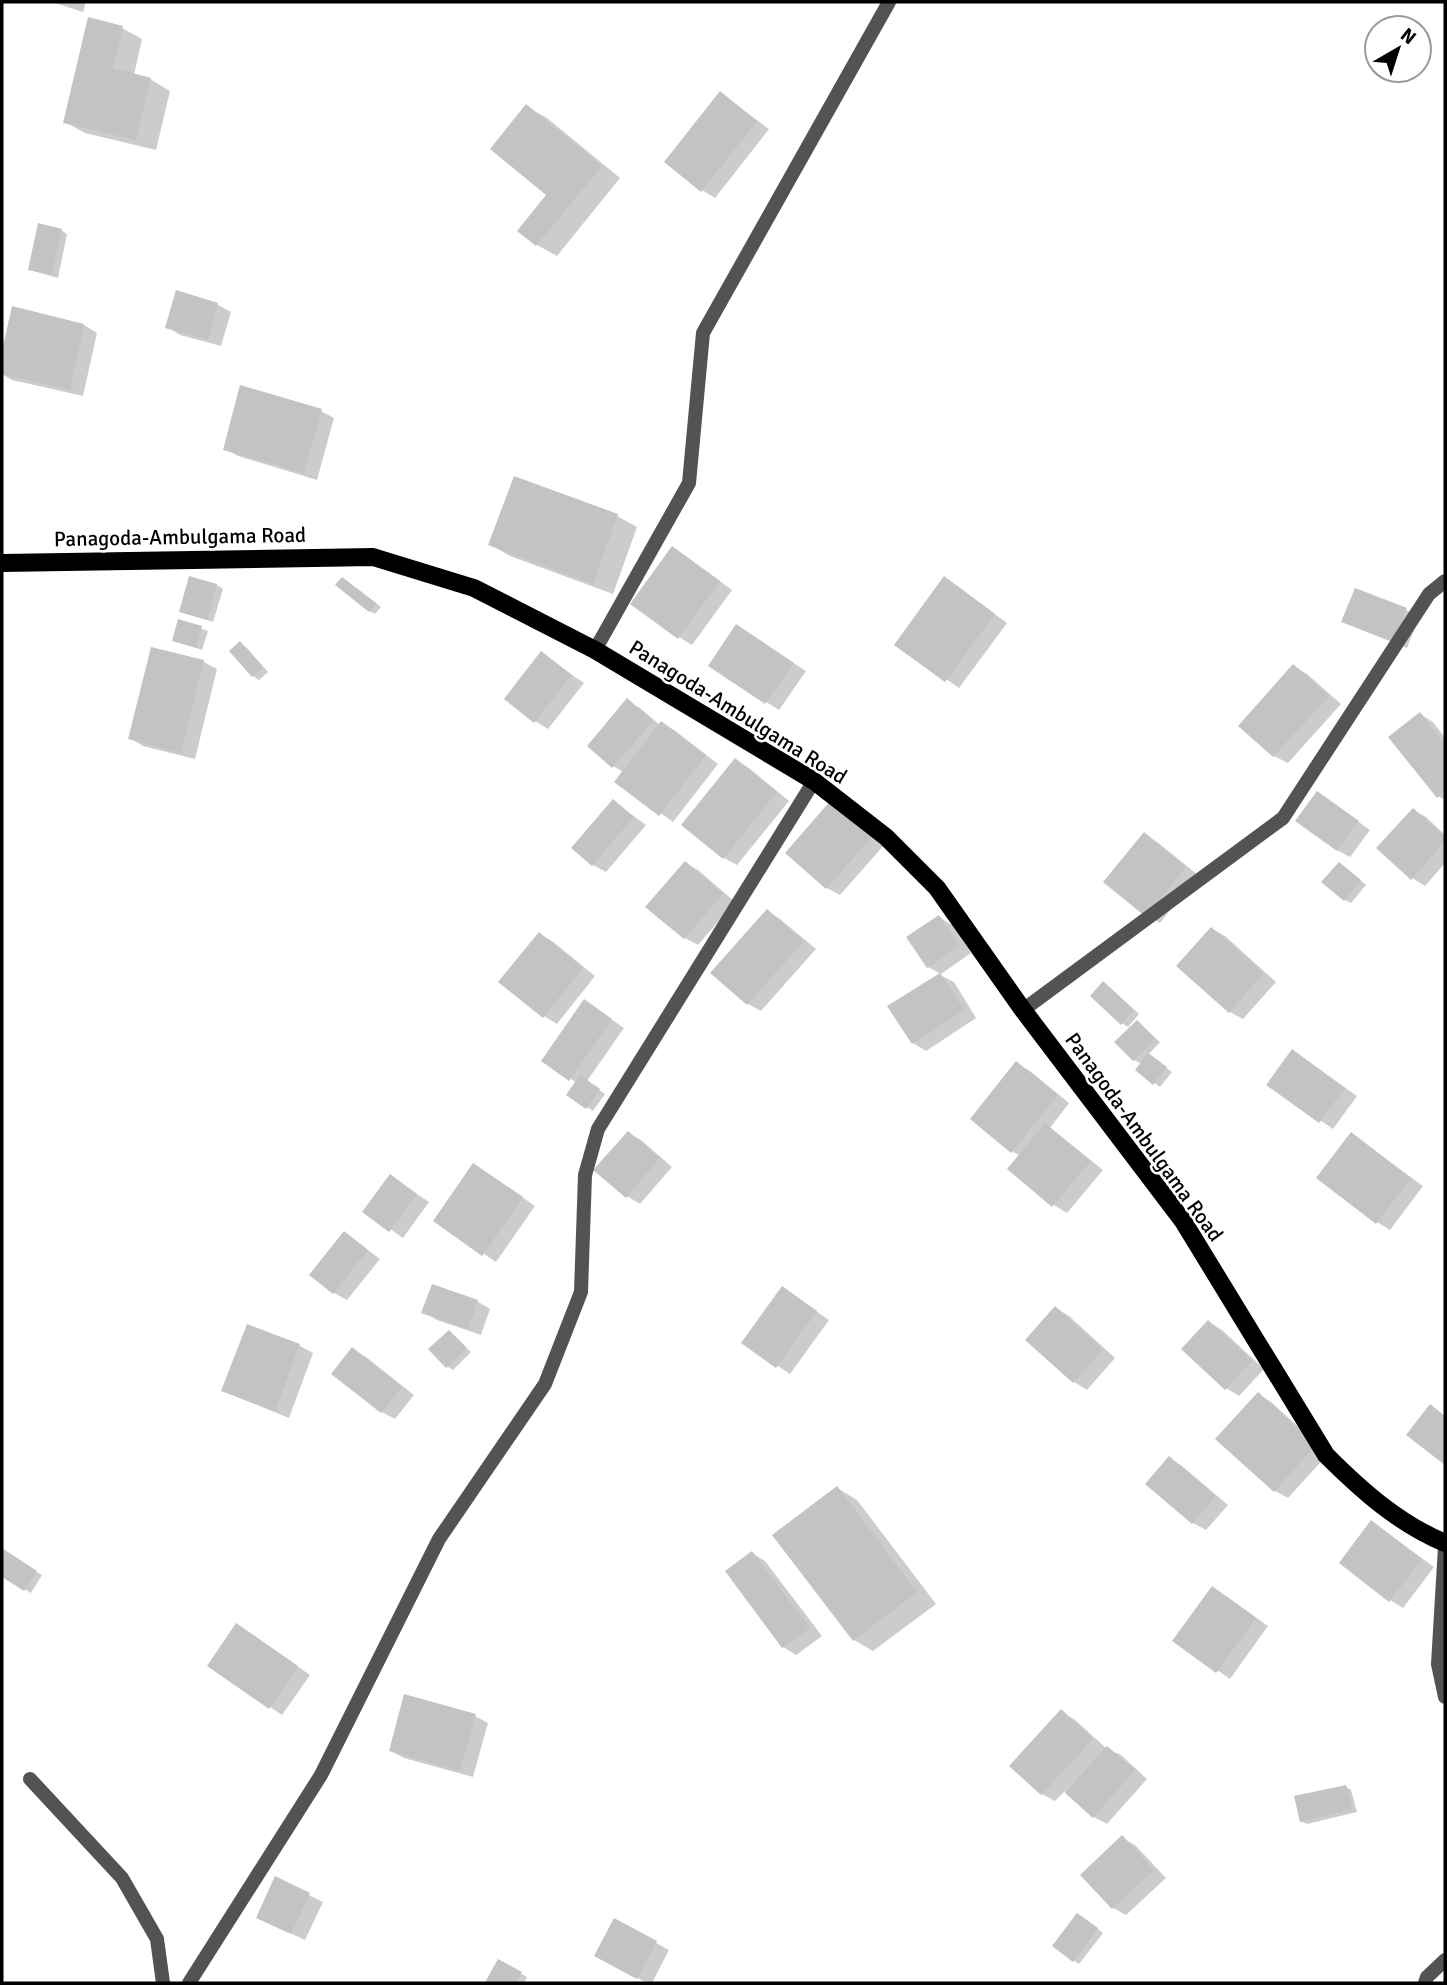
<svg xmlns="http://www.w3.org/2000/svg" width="1447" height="1985" font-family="Signika,sans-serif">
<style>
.shadow{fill:#0003}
.building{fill:#c3c3c3}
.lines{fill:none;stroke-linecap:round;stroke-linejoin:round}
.minor{stroke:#535353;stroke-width:14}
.primary{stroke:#000;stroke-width:18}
.labels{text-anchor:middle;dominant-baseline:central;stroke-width:5;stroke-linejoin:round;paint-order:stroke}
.street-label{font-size:21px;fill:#000;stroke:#fff}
</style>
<rect width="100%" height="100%" fill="#fff"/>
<!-- shadow -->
<path class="shadow" d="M52,2H86L83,12Z
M122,28L142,39L134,75L150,79L170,91L156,150L85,133L65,122Z
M721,94L769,129L715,198L702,190Z
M527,107L547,118L620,178L557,256L537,245L548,195Z
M61,230L67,234L58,278L30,270Z
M177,293L218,305L231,312L221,346L180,335L167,327Z
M13,309L84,325L97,333L83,396L12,380L2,374V359Z
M321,411L334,418L317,480L238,456L225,449Z
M515,478L617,516L637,527L613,594L510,556L491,545Z
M685,556L732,590L692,645L679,637Z
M348,582L381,607L375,614L369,611Z
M217,585L223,589L213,622L181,611Z
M957,586L1007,623L959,688L896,644Z
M1406,610L1419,617L1407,648L1357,628L1344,621Z
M179,621L208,631L202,650L174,640Z
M749,634L806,671L779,710L710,666Z
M240,644L246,647L268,672L259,680L253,676Z
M152,649L204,662L217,669L195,759L143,746L130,738Z
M541,654L584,683L548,729L535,721Z
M1294,666L1307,674L1341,704L1288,763L1274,756L1241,725Z
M627,701L640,708L660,725L661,723L674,730L718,764L673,822L616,781L623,772L613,766Z
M1420,714L1433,722L1445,738V800L1438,796Z
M736,760L749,768L789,801L737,865L724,858L684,825Z
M1318,793L1370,830L1350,857L1337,850Z
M613,801L646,825L606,872L593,865Z
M832,801L885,844L840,895L827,888L787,852Z
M1413,810L1426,817L1445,835V863L1425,886L1412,878Z
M1144,835L1157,842L1198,875L1160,923L1147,915Z
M685,863L698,870L735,902L698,945L685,938L648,906Z
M1345,867L1366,885L1351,903L1345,900Z
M767,911L780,919L816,949L761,1011L748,1004L713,973Z
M939,917L952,925L971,953L941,974L928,967Z
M1212,929L1225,936L1276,982L1243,1019L1230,1012Z
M539,934L552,941L595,976L557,1024L544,1016Z
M940,975L954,982L976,1018L926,1051L913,1043Z
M1109,987L1139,1014L1128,1027L1122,1023Z
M597,1009L624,1028L587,1081L605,1094L593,1111L587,1107L577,1083L543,1060Z
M1137,1022L1160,1042L1148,1055L1172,1072L1160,1087L1137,1070L1142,1064L1134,1060Z
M1293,1051L1357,1096L1333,1129L1269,1085Z
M1017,1064L1030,1071L1069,1103L1050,1128L1103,1170L1067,1213L1054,1205L1010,1169L1020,1156L1012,1151Z
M628,1133L641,1140L672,1167L640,1204L627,1196Z
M1351,1134L1423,1186L1390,1230L1377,1222Z
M487,1173L535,1206L496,1262L435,1221Z
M390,1176L429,1202L403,1238L364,1211Z
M345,1233L380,1259L347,1300L334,1293Z
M783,1288L829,1320L790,1374L743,1342Z
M477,1301L490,1309L481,1335L437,1320L424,1312Z
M1056,1308L1069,1316L1115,1358L1087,1390L1074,1382L1027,1340Z
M1209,1322L1222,1330L1264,1369L1239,1396L1226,1388Z
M248,1326L300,1346L313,1353L289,1418L237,1397L224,1390Z
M449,1332L471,1352L453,1370L447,1366Z
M353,1350L366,1357L414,1395L395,1419L382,1412L334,1373Z
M1258,1394L1271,1402L1328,1454L1288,1498L1275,1491Z
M1169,1458L1182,1466L1228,1505L1206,1530L1193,1523Z
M837,1488L857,1500L936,1604L873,1651L854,1640Z
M1372,1522L1434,1567L1403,1608L1390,1600Z
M2,1550L42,1575L31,1593L2,1575Z
M752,1553L765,1561L822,1636L796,1655L783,1647Z
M1226,1596L1268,1626L1230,1679L1175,1641Z
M250,1633L310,1675L282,1715L270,1707Z
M1061,1712L1074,1719L1107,1749L1121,1755L1147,1779L1107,1824L1094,1817L1065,1791L1055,1801L1042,1794L1012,1766Z
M475,1716L488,1723L473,1777L404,1758L391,1751Z
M1345,1786L1351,1790L1357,1812L1307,1824L1301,1821Z
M1122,1838L1135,1845L1166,1878L1126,1915L1113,1908Z
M276,1879L323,1902L305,1940L271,1924Z
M1084,1918L1103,1933L1079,1964L1073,1960Z
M615,1920L669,1950L652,1983H647L609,1963Z
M499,1961L527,1977L524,1983H491L487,1981Z"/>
<!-- building -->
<path class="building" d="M88,17L123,26L113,68L151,78L136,140L63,123Z
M720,91L757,121L701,192L664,162Z
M526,104L602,166L536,246L517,231L546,195L490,149Z
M38,223L62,229L52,275L28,270Z
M176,290L218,303L208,340L165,328Z
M12,306L84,324L70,390L2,374V351Z
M240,385L322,409L304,473L223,450Z
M514,476L618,514L593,584L488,545Z
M672,546L720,581L678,639L630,604Z
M189,576L217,584L207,620L179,612Z
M944,576L995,614L945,682L894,645Z
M342,577L376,603L369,612L335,585Z
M1355,588L1407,608L1394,642L1341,622Z
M178,619L202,626L196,648L172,641Z
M736,624L794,663L765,704L708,666Z
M240,641L263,668L252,677L229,651Z
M151,647L204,660L181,753L128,739Z
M541,651L572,675L534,723L504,699Z
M1293,664L1329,696L1273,757L1238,726Z
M627,698L653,721L612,768L587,746Z
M1420,712L1445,745V791L1437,798L1388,737Z
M661,721L706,755L659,816L614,782Z
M735,758L777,792L723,859L681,825Z
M1317,791L1359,821L1337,851L1295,821Z
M613,799L634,817L592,866L571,848Z
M832,799L873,836L826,889L785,853Z
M1413,808L1445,837V841L1411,880L1376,848Z
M1144,832L1186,867L1146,917L1103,882Z
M685,861L723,894L684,939L645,907Z
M1339,862L1361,880L1344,901L1321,882Z
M767,909L804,941L747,1005L710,973Z
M939,915L959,946L927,968L906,937Z
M1211,927L1264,973L1229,1013L1176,966Z
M539,932L583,968L543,1018L498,982Z
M940,973L964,1010L912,1044L887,1006Z
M1103,981L1134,1010L1121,1025L1090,996Z
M584,999L612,1019L569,1081L541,1061Z
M1137,1020L1155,1038L1133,1061L1114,1042Z
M1292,1049L1345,1088L1319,1123L1266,1085Z
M1148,1053L1167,1067L1153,1085L1135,1070Z
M1016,1061L1058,1095L1011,1153L970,1119Z
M580,1075L600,1089L586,1109L566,1095Z
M1045,1123L1091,1161L1052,1207L1007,1169Z
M628,1131L660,1158L626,1198L593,1170Z
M1351,1132L1411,1178L1376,1224L1316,1178Z
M473,1163L523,1197L482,1256L433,1221Z
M390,1174L417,1194L389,1232L362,1212Z
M344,1231L368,1250L333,1294L309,1275Z
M432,1284L478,1300L468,1329L421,1313Z
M782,1286L817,1311L776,1368L741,1343Z
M1055,1306L1103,1350L1073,1383L1025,1340Z
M1208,1320L1252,1361L1225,1390L1181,1349Z
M247,1324L300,1344L275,1411L221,1391Z
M449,1330L467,1348L446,1368L428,1349Z
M352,1347L402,1387L381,1413L331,1374Z
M1258,1392L1316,1445L1274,1492L1215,1439Z
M1430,1404L1445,1416V1465L1406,1435Z
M1169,1456L1216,1496L1192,1524L1145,1484Z
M837,1486L917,1592L853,1641L772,1535Z
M1371,1520L1422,1559L1389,1602L1339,1563Z
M2,1548L37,1571L24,1591L2,1577Z
M752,1551L810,1628L782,1648L725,1571Z
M1212,1586L1256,1618L1216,1673L1172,1641Z
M236,1623L298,1666L269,1709L207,1666Z
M404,1694L476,1714L460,1771L389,1751Z
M1061,1709L1093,1739L1041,1795L1009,1766Z
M1107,1746L1135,1770L1093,1818L1065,1793Z
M1346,1785L1352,1809L1300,1822L1294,1796Z
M1122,1835L1154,1870L1112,1909L1080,1875Z
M275,1876L310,1893L291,1934L256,1918Z
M1077,1913L1098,1928L1073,1962L1052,1946Z
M614,1918L657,1941L637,1979L594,1956Z
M498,1959L522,1972L516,1983L485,1982Z"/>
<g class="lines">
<!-- minor -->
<path class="minor" d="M595,650L689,483L703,333L889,2
M1023,1010L1283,818L1429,594L1445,581
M1445,1547L1438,1664L1445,1697
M30,1779L122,1878L157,1939L163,1983
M189,1983L321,1775L439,1539L545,1384L581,1292L585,1175L598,1129L814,781
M1425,1983L1427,1977L1445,1960"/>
<!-- primary -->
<path class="primary" d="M2,563L373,557L474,588L595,650L814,781L886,837L937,888L1023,1010L1183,1221L1326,1455C1362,1491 1398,1523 1445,1543"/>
</g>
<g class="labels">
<!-- street labels -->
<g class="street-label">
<text transform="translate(180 537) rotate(-1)">Panagoda-Ambulgama Road</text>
<text transform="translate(738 712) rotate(32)">Panagoda-Ambulgama Road</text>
<text transform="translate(1144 1137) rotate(54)">Panagoda-Ambulgama Road</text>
</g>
</g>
<!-- border -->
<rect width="1447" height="1985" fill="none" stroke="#000000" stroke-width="7"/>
<!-- north arrow -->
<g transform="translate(1398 49) rotate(39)"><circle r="33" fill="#ffffff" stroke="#999999" stroke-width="2"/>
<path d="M0-5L12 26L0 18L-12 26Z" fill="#000000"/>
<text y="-10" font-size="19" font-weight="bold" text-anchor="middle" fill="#000000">N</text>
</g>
</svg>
